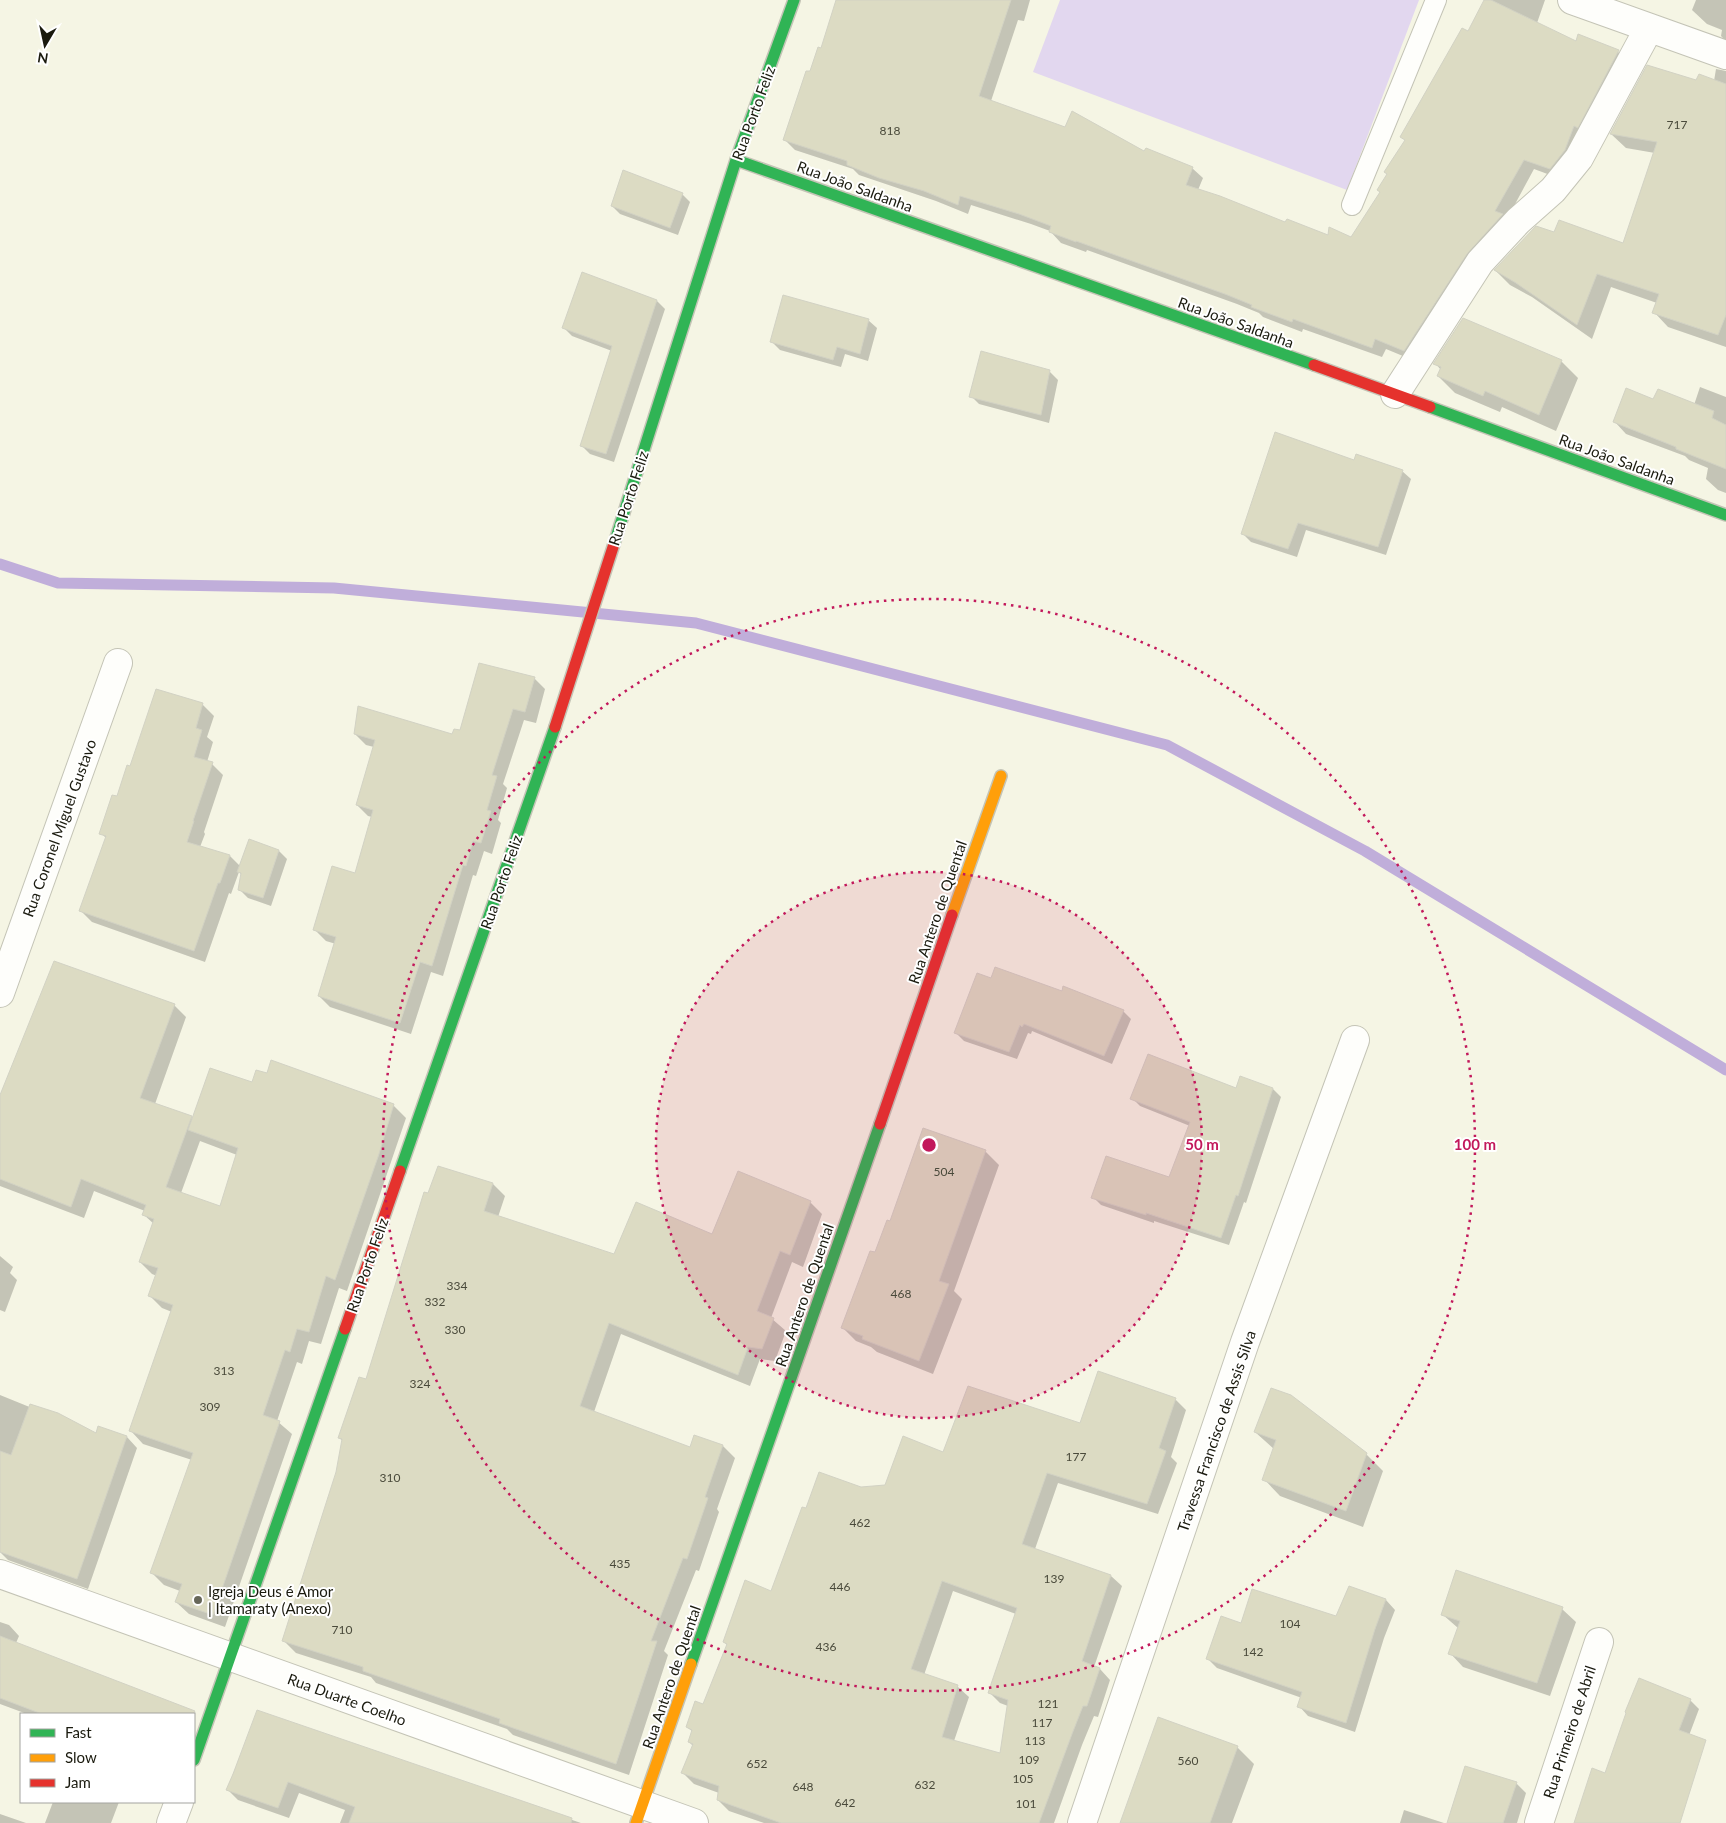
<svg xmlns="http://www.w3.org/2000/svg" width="1726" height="1823" font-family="Lato,sans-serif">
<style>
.green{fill:#e2d7ef}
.shadow{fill:#0003;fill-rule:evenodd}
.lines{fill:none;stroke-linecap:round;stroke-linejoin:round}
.stream{stroke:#c0aeda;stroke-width:11}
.building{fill:#dcdbc3;stroke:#d2d2c4;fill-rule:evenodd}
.lane-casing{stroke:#c4c4b6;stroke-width:22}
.street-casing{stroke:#c4c4b6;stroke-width:30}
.fast-casing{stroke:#c4c4b6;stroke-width:14}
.slow-casing{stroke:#c4c4b6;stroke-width:14}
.jam-casing{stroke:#c4c4b6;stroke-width:14}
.lane{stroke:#fefefb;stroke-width:20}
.street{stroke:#fefefb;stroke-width:28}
.fast{stroke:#30b455;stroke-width:11}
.slow{stroke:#ff9f0a;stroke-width:11}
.jam{stroke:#e5322d;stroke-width:11}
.ring{fill:none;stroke:#c2185b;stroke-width:2.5;stroke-dasharray:2.5 5}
.poi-dot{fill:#676759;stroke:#fff;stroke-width:2}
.labels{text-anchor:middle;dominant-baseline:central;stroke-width:4;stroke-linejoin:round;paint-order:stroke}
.number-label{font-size:12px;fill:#4a4a3b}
.street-label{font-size:15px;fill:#1a1a0e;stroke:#fff}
.poi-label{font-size:15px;fill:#1a1a0e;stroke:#fff;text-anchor:start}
.centre{fill:#c2185b;stroke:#fff;stroke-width:2.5}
.ring-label{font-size:15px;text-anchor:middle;font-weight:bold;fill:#c2185b;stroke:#fff;stroke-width:4;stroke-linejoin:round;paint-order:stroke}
</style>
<rect width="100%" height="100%" fill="#f5f5e4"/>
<!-- green -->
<path class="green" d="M1060,0H1419L1347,190L1033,72Z"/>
<!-- shadow -->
<path class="shadow" d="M837,0H1030L1024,21L1018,20L991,101L1065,128L1192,168L1203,178L1198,190L1286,224L1329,237L1352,238L1382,192L1406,141L1468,33L1485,0H1545L1537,23L1576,42L1579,36L1618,52L1629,62L1561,179L1534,169L1507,219L1415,361L1386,349L1382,357L1303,329L1302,332L1263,317L1259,313L1237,304L1087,250L1086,252L1061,243L1050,231L1031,224L971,205L968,214L936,201L859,175L853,169L795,150L785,140L822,50Z
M1696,0H1726V41L1721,36L1722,30L1707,24L1692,10Z
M1716,69L1726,71V347L1668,327L1654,312L1657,303L1611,287L1592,339L1532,297L1510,285L1495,270L1555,233L1624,244L1655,153L1626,148L1611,134L1697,82L1714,81Z
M682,194L690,202L678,235L620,214L612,206Z
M583,274L657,301L665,309L614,462L590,454L581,445L612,351L572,336L564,328Z
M1463,319L1562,362L1578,378L1556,431L1502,407L1500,412L1455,393L1438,376L1441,370L1435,363Z
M868,320L877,328L868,361L845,354L841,367L780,350L772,342Z
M1050,372L1058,380L1049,423L979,404L971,396Z
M1700,387L1726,397V493L1718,490L1706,479L1708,468L1689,460L1685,456L1626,434L1615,422L1653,401L1694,405Z
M1355,462L1402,471L1411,479L1386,555L1306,530L1297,557L1251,542L1243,534Z
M534,678L545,689L536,723L524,720L503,784L507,788L498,820L501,823L492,854L484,851L476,876L473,875L443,976L431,972L411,1034L330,1007L319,996L336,944L326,941L315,930L356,874L372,817L368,816L357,805L374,747L366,745L355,734L453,736L461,732Z
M202,704L214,716L207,737L213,742L207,762L212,764L223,775L204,832L205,834L200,847L230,856L241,867L249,841L279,851L287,859L271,906L248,898L239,889L242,875L239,872L231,894L229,893L205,962L92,922L81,911L107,839L101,833L131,767Z
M992,980L1062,992L1123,1011L1131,1019L1112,1064L1032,1031L1031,1034L1028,1033L1017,1059L964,1041L956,1033Z
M174,1005L186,1017L155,1104L193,1119L253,1084L393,1105L406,1118L347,1291L339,1288L321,1344L309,1341L302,1364L297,1362L277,1421L292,1434L225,1627L189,1614L176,1602L180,1591L164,1585L152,1573L192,1460L143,1444L131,1431L172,1312L162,1308L150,1296L157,1276L152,1274L140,1262L154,1224L144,1215L145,1211L94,1191L84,1218L0,1186V1099ZM200,1141L237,1155L221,1208L181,1193Z
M1237,1089H1273L1281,1097L1246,1203L1244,1202L1229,1245L1154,1221V1223L1101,1205L1093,1197L1170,1178L1190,1126L1140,1106L1132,1098Z
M924,1130L986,1152L999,1165L954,1291L962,1299L933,1374L877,1352L871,1347L856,1341L843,1328L891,1223Z
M493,1184L505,1196L498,1217L615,1256L713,1236L810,1202L822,1214L803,1267L792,1262L771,1318L786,1331L775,1361L760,1359L750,1386L621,1334L594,1412L691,1449L695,1436L723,1446L735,1458L717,1509L719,1512L699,1571L696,1570L664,1651L668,1655L629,1775L513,1735L507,1729L376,1683L371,1677L296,1653L284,1641L338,1472L343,1441L339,1438L367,1380L429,1195Z
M0,1256L13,1267L10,1273L17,1280L5,1312L0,1310Z
M0,1395L96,1434L99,1428L127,1437L137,1448L88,1589L8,1560L0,1552Z
M1175,1399L1186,1410L1171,1457L1177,1463L1158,1514L1058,1483L1035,1549L1111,1576L1122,1586L1094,1667L1100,1669L1110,1680L1098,1717L1094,1716L1082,1745L1054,1823H764L729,1811L718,1800L719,1793L694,1784L683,1773L693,1746L689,1742L693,1732L687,1727L704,1706L728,1646L724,1642L772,1592L807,1509L861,1489L885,1486L944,1453L1080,1425ZM953,1591L1016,1614L989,1692L1000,1703L1008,1706L1001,1754L954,1741L969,1697L958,1687L924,1675Z
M1255,1432L1366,1454L1383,1471L1363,1527L1280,1496L1264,1479L1274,1449Z
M1349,1587L1386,1600L1395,1610L1384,1638L1355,1732L1308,1716L1299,1706L1302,1698L1217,1668L1208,1659L1241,1625L1336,1618Z
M1562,1609L1576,1622L1550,1696L1463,1667L1450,1653L1458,1628L1442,1614Z
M0,1622L9,1625L19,1636L16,1643L174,1705L183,1714H27L0,1704Z
M1639,1680L1690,1700L1699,1709L1656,1823H1580L1606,1774Z
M258,1712L581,1823H340L345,1810L299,1793L289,1818L238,1800L227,1789Z
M1237,1747L1254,1764L1232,1823H1121Z
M1516,1783L1526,1793L1517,1823H1448Z
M53,1802H119L111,1823H45Z
M1404,1810L1444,1823H1400Z
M0,1814L26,1823H0Z"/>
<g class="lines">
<!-- stream -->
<path class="stream" d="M0,564L58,583L334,588L696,623L1167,745L1365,851L1726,1070"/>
</g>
<!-- building -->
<path class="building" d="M836,0H1011L979,96L1065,127L1072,111L1144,151L1146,148L1193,167L1186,185L1220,196L1285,222L1287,219L1328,235L1329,227L1351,237L1380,192L1377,190L1387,174L1384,172L1405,140L1400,137L1462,28L1468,31L1484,0H1491L1576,41L1578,34L1619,50L1578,128L1574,126L1565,150L1550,169L1524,160L1495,211L1503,214L1467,254L1404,351L1375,339L1372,348L1293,319L1292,322L1251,307L1252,305L1225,294L1076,241V242L1049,232L1051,226L1019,214L960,196L958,205L924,191L879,178L847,165V161L783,140L806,71H810L818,47L821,48Z
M1647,65L1696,80L1699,74L1726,84V315L1718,335L1652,313L1659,294L1597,274L1577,325L1516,283L1494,270L1536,226L1554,232L1559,220L1623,243L1657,142L1610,134Z
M623,170L683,193L670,228L611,206Z
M582,272L657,300L606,454L580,446L612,346L562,328Z
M783,295L869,319L860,354L837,347L833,360L770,342Z
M1463,318L1562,360L1539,415L1485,391L1483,396L1437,376L1441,367L1433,364Z
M981,351L1050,370L1041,415L969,397Z
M1626,388L1653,399L1658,389L1714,411L1712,418L1726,425V469L1676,449V447L1613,422Z
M1275,432L1354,460L1356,454L1403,470L1378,547L1298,523L1288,549L1241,534Z
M479,663L535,677L525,712L513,709L492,775L497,776L487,810L491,811L481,843L473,841L466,866L463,865L432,966L420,962L400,1023L318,996L336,937L313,930L332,866L355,873L373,810L356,805L375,740L354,734L358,706L452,734L454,729L460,730Z
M156,689L203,703L196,728L202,730L194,757L213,762L193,821H194L187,842L230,855L220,883H218L194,951L79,911L106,836L99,834L112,795L117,796L127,765L130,766Z
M249,839L279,850L263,898L238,890L241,873L237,872Z
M54,961L175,1004L140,1098L192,1116L166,1187L220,1206L238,1148L188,1130L210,1068L252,1082L256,1070L267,1073L271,1060L394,1104L379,1154L335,1280L326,1276L309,1332L297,1329L290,1352L285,1350L263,1415L280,1421L213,1615L175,1602L182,1584L150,1573L193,1453L129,1431L173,1305L148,1296L158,1268L139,1262L154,1219L142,1215L146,1205L81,1179L71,1207L0,1179V1095Z
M995,967L1062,991L1063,986L1124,1010L1104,1056L1024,1024L1022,1027L1020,1025L1009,1052L954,1033L977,973L991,978Z
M1148,1054L1236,1088L1240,1076L1273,1088L1238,1196L1236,1195L1221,1238L1146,1213V1215L1091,1198L1106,1156L1169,1177L1190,1122L1130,1099Z
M923,1128L986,1150L939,1281L949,1284L919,1361L862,1339L863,1336L841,1328L870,1251L875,1252L887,1220L890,1221Z
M438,1166L493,1183L484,1211L614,1254L636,1202L712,1234L738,1171L811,1201L790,1255L780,1251L757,1311L774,1318L762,1349L748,1347L738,1375L609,1323L580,1406L690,1447L694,1435L723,1445L705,1497L708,1498L687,1559L683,1558L651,1641H657L616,1764L499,1723L500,1719L363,1671V1667L282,1641L336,1472L342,1439L338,1438L359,1377L366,1379L424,1192L428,1193Z
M1098,1371L1176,1398L1159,1448L1166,1451L1147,1504L1047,1473L1022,1544L1111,1575L1082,1661L1100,1668L1087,1706H1083L1072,1734L1039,1823H781L717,1800L719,1786L681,1773L693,1744L688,1742L692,1730L686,1727L695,1701L703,1704L727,1644L723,1642L745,1580L771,1591L802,1507L806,1508L819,1472L861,1487L885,1485L903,1436L943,1452L968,1386L1080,1423ZM942,1581L1017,1608L988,1693L1008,1700L1000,1753L942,1737L958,1685L911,1669Z
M1271,1388L1291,1395L1367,1453L1346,1511L1262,1480L1276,1440L1254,1432Z
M30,1404L58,1413L96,1433L98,1426L127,1436L77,1579L0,1552V1451L11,1455Z
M1456,1570L1563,1607L1537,1683L1448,1654L1460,1621L1441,1615Z
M1349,1586L1386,1599L1375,1629L1346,1723L1297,1707L1302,1692L1206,1659L1221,1616L1241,1623L1252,1589L1336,1616Z
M0,1636L195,1711L193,1714H42L0,1698Z
M1639,1678L1691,1699L1679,1730L1706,1740L1680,1823H1574L1592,1768L1605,1773L1626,1713L1625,1712Z
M257,1710L572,1818L571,1823H349L355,1807L288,1782L278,1808L226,1790L233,1774Z
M1158,1717L1238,1746L1210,1823H1120Z
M1465,1766L1517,1782L1503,1823H1447Z"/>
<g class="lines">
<defs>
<path id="lane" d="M1352,205L1436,0"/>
<path id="street" d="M1572,0L1726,55
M1395,394L1480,262L1518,221L1553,190L1579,158L1649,28
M0,993L118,663
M0,1574L694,1823
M171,1823L179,1802
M1082,1823L1245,1342L1355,1040
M1539,1823L1599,1642"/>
<path id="fast" d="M736,160L1314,365
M1430,407L1726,515
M614,544L736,160L794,0
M400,1171L555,727
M691,1664L880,1124
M194,1760L345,1329"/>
<path id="slow" d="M952,915L1001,776
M636,1823L691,1664"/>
<path id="jam" d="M1314,365L1430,407
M555,727L614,544
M880,1124L952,915
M345,1329L400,1171"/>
</defs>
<!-- lane casing -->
<use href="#lane" class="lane-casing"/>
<!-- street casing -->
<use href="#street" class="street-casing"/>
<!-- fast casing -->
<use href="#fast" class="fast-casing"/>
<!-- slow casing -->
<use href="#slow" class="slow-casing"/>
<!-- jam casing -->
<use href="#jam" class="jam-casing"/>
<!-- lane -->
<use href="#lane" class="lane"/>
<!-- street -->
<use href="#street" class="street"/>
<!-- fast -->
<use href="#fast" class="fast"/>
<!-- slow -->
<use href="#slow" class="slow"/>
<!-- jam -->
<use href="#jam" class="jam"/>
</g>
<!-- distance rings -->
<circle cx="929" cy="1145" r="273" fill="#c2185b" fill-opacity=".12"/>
<g class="ring">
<circle cx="929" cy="1145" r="273"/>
<circle cx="929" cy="1145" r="546"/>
</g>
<!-- markers -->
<circle class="poi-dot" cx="198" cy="1600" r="5"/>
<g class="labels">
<!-- number labels -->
<g class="number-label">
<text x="1677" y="124">717</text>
<text x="890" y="130">818</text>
<text x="944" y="1171">504</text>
<text x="457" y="1285">334</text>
<text x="901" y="1293">468</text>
<text x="435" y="1301">332</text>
<text x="455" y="1329">330</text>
<text x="224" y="1370">313</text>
<text x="420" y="1383">324</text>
<text x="210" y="1406">309</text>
<text x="1076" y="1456">177</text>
<text x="390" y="1477">310</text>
<text x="860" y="1522">462</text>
<text x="620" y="1563">435</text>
<text x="1054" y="1578">139</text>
<text x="840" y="1586">446</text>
<text x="1290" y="1623">104</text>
<text x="342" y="1629">710</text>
<text x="826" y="1646">436</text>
<text x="1253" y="1651">142</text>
<text x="1048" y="1703">121</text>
<text x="1042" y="1722">117</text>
<text x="1035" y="1740">113</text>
<text x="1029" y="1759">109</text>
<text x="1188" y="1760">560</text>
<text x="757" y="1763">652</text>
<text x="1023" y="1778">105</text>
<text x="925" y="1784">632</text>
<text x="803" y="1786">648</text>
<text x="845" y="1802">642</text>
<text x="1026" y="1803">101</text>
</g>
<!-- street labels -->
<g class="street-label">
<text transform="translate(753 113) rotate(-70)">Rua Porto Feliz</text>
<text transform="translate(855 186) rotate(20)">Rua João Saldanha</text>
<text transform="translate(1236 322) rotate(20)">Rua João Saldanha</text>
<text transform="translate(1617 459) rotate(20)">Rua João Saldanha</text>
<text transform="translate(628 498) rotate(-72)">Rua Porto Feliz</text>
<text transform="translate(59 828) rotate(-70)">Rua Coronel Miguel Gustavo</text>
<text transform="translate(501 882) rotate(-71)">Rua Porto Feliz</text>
<text transform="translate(937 912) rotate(-71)">Rua Antero de Quental</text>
<text transform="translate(367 1265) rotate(-71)">Rua Porto Feliz</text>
<text transform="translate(804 1295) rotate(-71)">Rua Antero de Quental</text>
<text transform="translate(1216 1431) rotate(-71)">Travessa Francisco de Assis Silva</text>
<text transform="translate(671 1677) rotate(-71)">Rua Antero de Quental</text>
<text transform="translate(347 1699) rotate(20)">Rua Duarte Coelho</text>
<text transform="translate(1569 1732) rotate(-72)">Rua Primeiro de Abril</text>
</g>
<!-- poi labels -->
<g class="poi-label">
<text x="208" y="1591">Igreja Deus é Amor<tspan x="208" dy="17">| Itamaraty (Anexo)</tspan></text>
</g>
</g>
<circle cx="929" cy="1145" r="8" class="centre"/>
<g class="ring-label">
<text x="1202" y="1150">50 m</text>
<text x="1475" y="1150">100 m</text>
</g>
<!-- legend -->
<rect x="20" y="1713" width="175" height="90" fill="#ffffff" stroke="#a3a39f"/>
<rect x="30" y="1729" width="25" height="8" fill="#30b455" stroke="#a3a39f"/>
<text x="65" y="1738" font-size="15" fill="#1a1a0e">Fast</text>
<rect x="30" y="1754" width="25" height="8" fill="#ff9f0a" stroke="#a3a39f"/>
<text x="65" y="1763" font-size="15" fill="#1a1a0e">Slow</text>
<rect x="30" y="1779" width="25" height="8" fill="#e5322d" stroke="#a3a39f"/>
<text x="65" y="1788" font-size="15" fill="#1a1a0e">Jam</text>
<!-- north arrow -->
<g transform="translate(45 45) rotate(189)" stroke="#ffffff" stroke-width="4" paint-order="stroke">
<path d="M0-4L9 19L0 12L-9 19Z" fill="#1a1a0e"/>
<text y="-8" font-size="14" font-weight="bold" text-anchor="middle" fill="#1a1a0e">N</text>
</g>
</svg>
